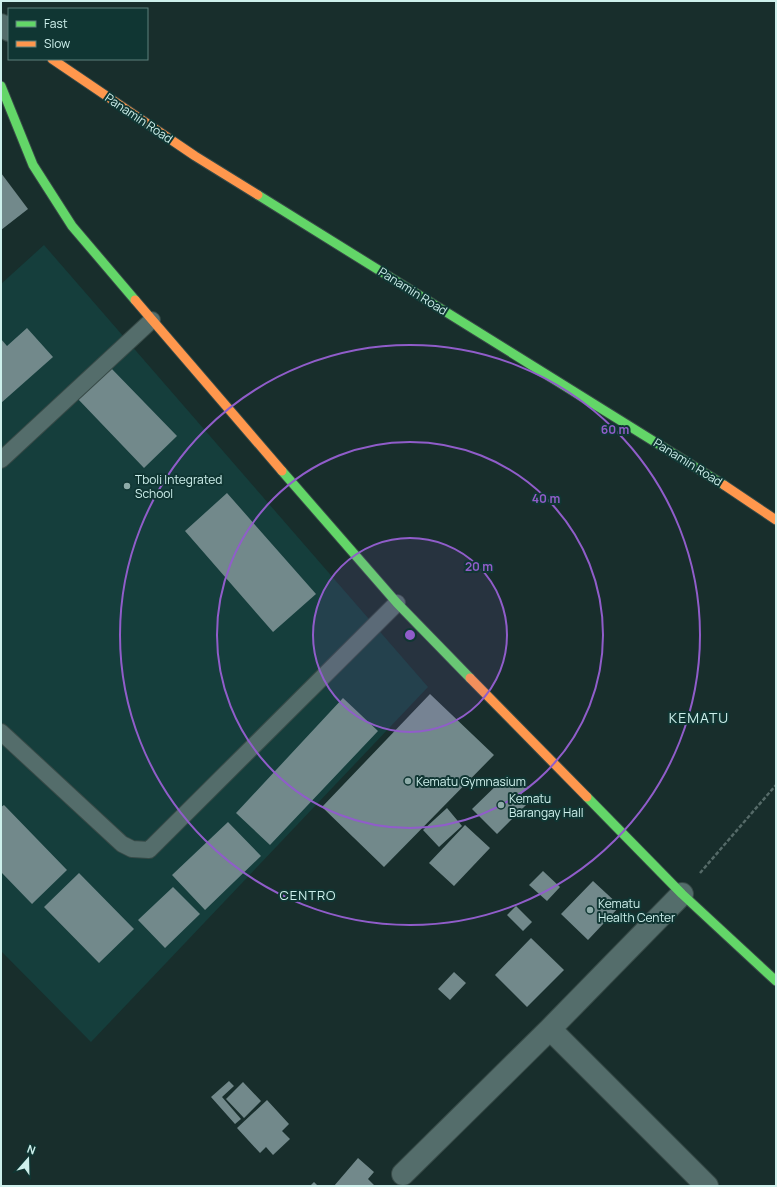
<svg xmlns="http://www.w3.org/2000/svg" width="777" height="1187" font-family="Manrope,sans-serif">
<style>
.built{fill:#153e3c}
.building{fill:#72898b}
.lines{fill:none;stroke-linecap:round;stroke-linejoin:round}
.lane-casing{stroke:#374a47;stroke-width:18}
.street-casing{stroke:#374a47;stroke-width:24}
.fast-casing{stroke:#374a47;stroke-width:11}
.slow-casing{stroke:#374a47;stroke-width:11}
.path{stroke:#556a68;stroke-width:2.5;stroke-dasharray:4 2;stroke-linecap:butt}
.lane{stroke:#546d6b;stroke-width:16}
.street{stroke:#546d6b;stroke-width:22}
.fast{stroke:#63d668;stroke-width:9}
.slow{stroke:#ff974d;stroke-width:9}
.ring{fill:none;stroke:#905dca;stroke-width:2}
.poi-dot{fill:#8eaca9;stroke:#103633;stroke-width:1.5}
.labels{text-anchor:middle;dominant-baseline:central;stroke-width:4;stroke-linejoin:round;paint-order:stroke}
.street-label{font-size:12px;fill:#cef0ec;stroke:#103633}
.poi-label{font-size:12px;fill:#cef0ec;stroke:#103633;text-anchor:start}
.neighbourhood-label{font-size:13px;letter-spacing:1px;fill:#cef0ec;stroke:#103633}
.quarter-label{font-size:14px;letter-spacing:1px;fill:#cef0ec;stroke:#103633}
.centre{fill:#905dca;stroke:#103633;stroke-width:2}
.ring-label{font-size:12px;text-anchor:middle;font-weight:bold;fill:#905dca;stroke:#103633;stroke-width:4;stroke-linejoin:round;paint-order:stroke}
</style>
<rect width="100%" height="100%" fill="#182e2c"/>
<!-- built -->
<path class="built" d="M44,245L428,687L91,1042L1,951V284Z"/>
<!-- building -->
<path class="building" d="M1,173L28,209L1,230Z
M27,328L53,357L1,403V339L7,346Z
M110,367L177,436L144,468L77,398Z
M227,493L316,594L273,632L185,531Z
M430,694L494,755L384,867L322,807Z
M343,698L378,731L270,845L236,813Z
M504,778L512,786L519,778L528,787L521,794L529,802L497,834L472,809Z
M4,805L67,870L32,904L1,872V807Z
M447,808L462,826L439,847L423,830Z
M228,822L261,856L205,910L172,875Z
M465,825L490,848L454,886L429,863Z
M543,871L560,887L547,901L529,885Z
M79,873L134,929L99,963L44,907Z
M593,881L620,906L588,940L561,914Z
M173,887L200,914L165,948L138,920Z
M516,906L532,922L523,931L507,915Z
M531,938L564,970L527,1007L495,975Z
M454,972L466,983L450,1000L438,989Z
M229,1081L234,1086L222,1097L241,1119L235,1124L211,1097Z
M243,1082L261,1101L244,1118L226,1099Z
M267,1100L289,1124L282,1131L290,1139L273,1155L266,1147L260,1153L237,1128Z
M358,1158L374,1172L368,1179L375,1186H334Z
M314,1182L318,1186H310Z"/>
<g class="lines">
<defs>
<path id="lane" d="M1,460L152,320
M1,732L122,844L132,849L149,850L397,603"/>
<path id="street" d="M1,25L9,30
M550,1029L707,1186
M403,1174L550,1029L682,894"/>
<path id="fast" d="M1,86L33,165L72,226L135,300
M258,195L724,485
M282,471L397,603L470,678
M587,797L682,894L776,981"/>
<path id="slow" d="M52,59L195,156L258,195
M135,300L282,471
M724,485L776,520
M470,678L587,797"/>
</defs>
<!-- lane casing -->
<use href="#lane" class="lane-casing"/>
<!-- street casing -->
<use href="#street" class="street-casing"/>
<!-- fast casing -->
<use href="#fast" class="fast-casing"/>
<!-- slow casing -->
<use href="#slow" class="slow-casing"/>
<!-- path -->
<path class="path" d="M700,873L776,785"/>
<!-- lane -->
<use href="#lane" class="lane"/>
<!-- street -->
<use href="#street" class="street"/>
<!-- fast -->
<use href="#fast" class="fast"/>
<!-- slow -->
<use href="#slow" class="slow"/>
</g>
<!-- distance rings -->
<circle cx="410" cy="635" r="97" fill="#905dca" fill-opacity=".12"/>
<g class="ring">
<circle cx="410" cy="635" r="97"/>
<circle cx="410" cy="635" r="193"/>
<circle cx="410" cy="635" r="290"/>
</g>
<!-- markers -->
<g class="poi-dot">
<circle cx="127" cy="486" r="4"/>
<circle cx="408" cy="781" r="4"/>
<circle cx="501" cy="805" r="4"/>
<circle cx="590" cy="910" r="4"/>
</g>
<g class="labels">
<!-- street labels -->
<g class="street-label">
<text transform="translate(139 118) rotate(34)">Panamin Road</text>
<text transform="translate(413 291) rotate(32)">Panamin Road</text>
<text transform="translate(688 462) rotate(32)">Panamin Road</text>
</g>
<!-- poi labels -->
<g class="poi-label">
<text x="135" y="479">Tboli Integrated<tspan x="135" dy="14">School</tspan></text>
<text x="416" y="781">Kematu Gymnasium</text>
<text x="509" y="798">Kematu<tspan x="509" dy="14">Barangay Hall</tspan></text>
<text x="598" y="903">Kematu<tspan x="598" dy="14">Health Center</tspan></text>
</g>
<!-- neighbourhood labels -->
<g class="neighbourhood-label">
<text x="308" y="895">CENTRO</text>
</g>
<!-- quarter labels -->
<g class="quarter-label">
<text x="699" y="717">KEMATU</text>
</g>
</g>
<circle cx="410" cy="635" r="6" class="centre"/>
<g class="ring-label">
<text x="615" y="434">60 m</text>
<text x="546" y="503">40 m</text>
<text x="479" y="571">20 m</text>
</g>
<!-- border -->
<rect width="777" height="1187" fill="none" stroke="#cef0ec" stroke-width="4"/>
<!-- legend -->
<rect x="8" y="8" width="140" height="52" fill="#103633" stroke="#5c807d"/>
<rect x="16" y="21" width="20" height="6" fill="#63d668" stroke="#5c807d"/>
<text x="44" y="28" font-size="12" fill="#cef0ec">Fast</text>
<rect x="16" y="41" width="20" height="6" fill="#ff974d" stroke="#5c807d"/>
<text x="44" y="48" font-size="12" fill="#cef0ec">Slow</text>
<!-- north arrow -->
<g transform="translate(28 1159) rotate(20)" stroke="#103633" stroke-width="3" paint-order="stroke">
<path d="M0-3L7 15L0 10L-7 15Z" fill="#cef0ec"/>
<text y="-6" font-size="11" font-weight="bold" text-anchor="middle" fill="#cef0ec">N</text>
</g>
</svg>
